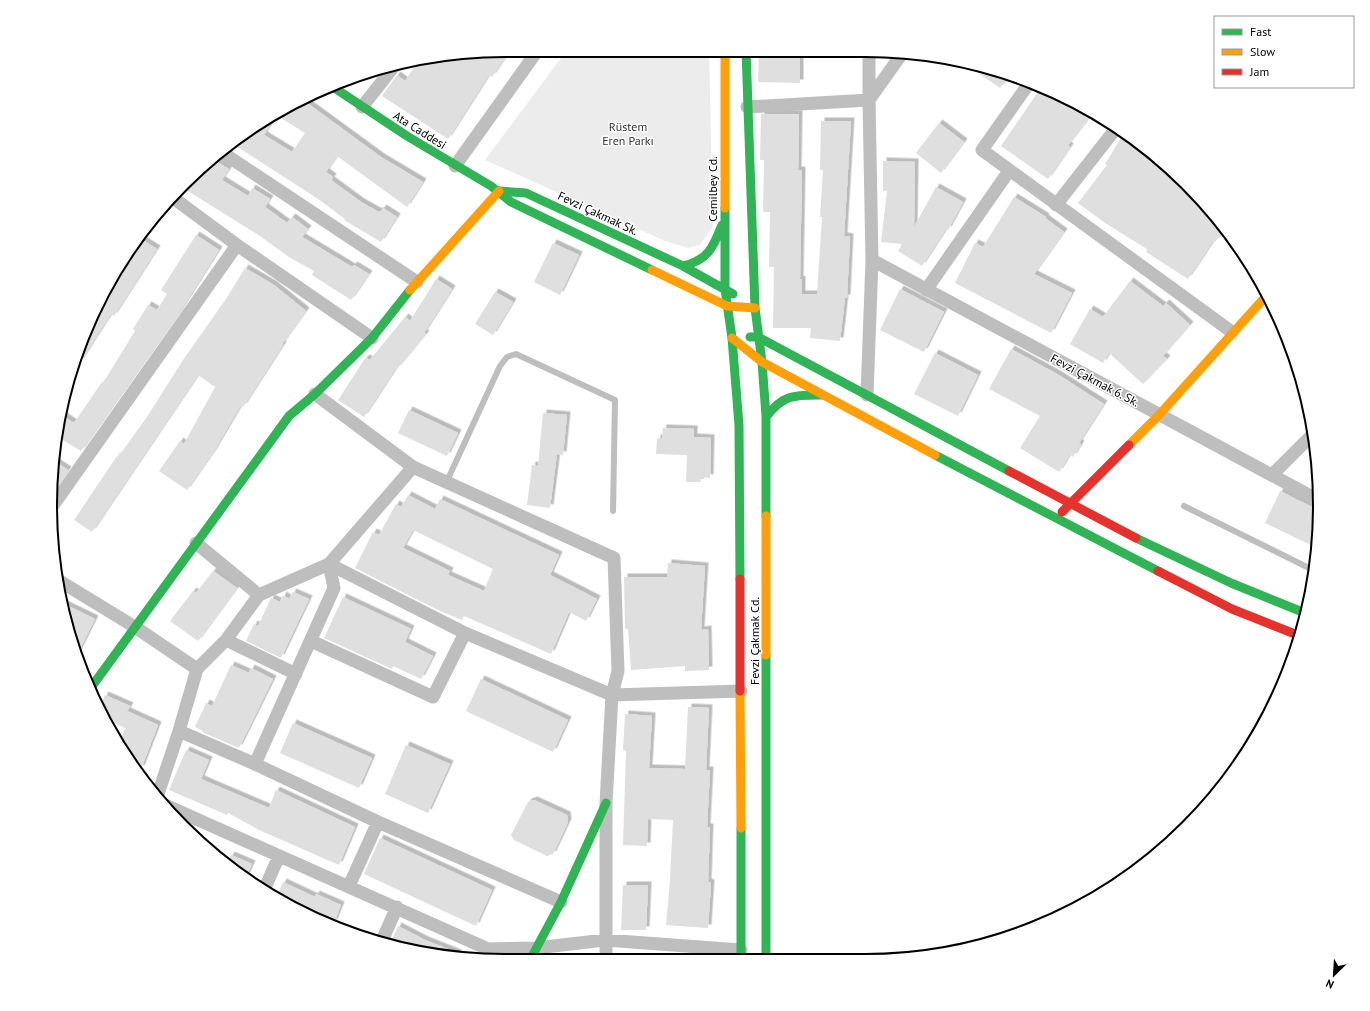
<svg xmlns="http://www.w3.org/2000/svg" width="1370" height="1011" font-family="'PT Sans',sans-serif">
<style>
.green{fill:#ececec}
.building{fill:#dfdfdf;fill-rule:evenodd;filter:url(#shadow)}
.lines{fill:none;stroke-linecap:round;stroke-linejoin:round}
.lane{stroke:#bebebe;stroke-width:6}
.street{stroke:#bebebe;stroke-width:13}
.fast{stroke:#30b455;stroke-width:9}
.slow{stroke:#ff9f0a;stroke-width:9}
.jam{stroke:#e5322d;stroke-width:9}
.labels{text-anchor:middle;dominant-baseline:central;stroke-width:3;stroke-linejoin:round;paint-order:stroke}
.park-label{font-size:12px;fill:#333;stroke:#fff}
.street-label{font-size:12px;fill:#000;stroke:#fff}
.rim{fill:none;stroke:#000;stroke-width:2}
</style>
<defs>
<filter id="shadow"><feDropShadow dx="3.5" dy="-3.5" stdDeviation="0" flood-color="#0004"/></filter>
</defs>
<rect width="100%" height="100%" fill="#fff"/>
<!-- green -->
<path class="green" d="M567,50H709L713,227L700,245L688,248L665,241L485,160Z"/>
<!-- building -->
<path class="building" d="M510,50L492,77L489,75L448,139L382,96L397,75L405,81L418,61Z
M759,50H800V83L758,82Z
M964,63L982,65L1010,75L1000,88Z
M1042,86L1093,113L1068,145L1070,147L1048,179L1001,146Z
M303,100L381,157L423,182L407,207L337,156L326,172L333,177L331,180L361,202L377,211H381L383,208L397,217L381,242L344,220L345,219L318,199L233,144L253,127ZM276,115L305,133L292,152L264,135Z
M761,114H799L798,170H802L800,279L802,280V294H817L822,217H820L823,170H820L821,121H851L844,236L850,237L847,298H845L840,341L810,338L811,328H773L774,267H769L770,212H763L764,160H760Z
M939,123L964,142L941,173L916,153Z
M1124,133L1165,163L1226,228L1215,242L1214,240L1188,279L1146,252L1147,249L1105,223L1078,203L1107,165L1105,164Z
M214,160L229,169L222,180L248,196L252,188L270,199L265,207L287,223L292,217L308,229L302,237L352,267L354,265L369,274L351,300L312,275L314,271L289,257L260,236L183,188Z
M883,161L915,162L914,227L936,187L963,202L948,230L946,229L922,266L898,251L902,244L881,242L887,191H883Z
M1014,197L1046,217L1045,218L1064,232L1034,274L1072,293L1051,333L955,283L975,243L983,247Z
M196,235L219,250L179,313L81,451L56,436L60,414L74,423L102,382L103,383L135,331L133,329L148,305L157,310L167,294L161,290Z
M141,239L157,249L114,316L111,314L80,362L76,360L97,304Z
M553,243L579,255L560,295L534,282Z
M245,268L274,285L306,311L282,344L283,345L243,407L241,405L214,451L187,490L159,471L180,441L184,444L215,387L198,375L92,532L74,520L117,456L118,457L147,417L183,360L226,299Z
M436,279L452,289L424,333L426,334L397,369L396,368L364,417L338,400L364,360L366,358L370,360L405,317L410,321Z
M1130,281L1163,306L1166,303L1190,325L1163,356L1167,359L1143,384L1109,353L1103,363L1070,344L1090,309L1103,317Z
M900,289L944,312L924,352L880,330Z
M495,292L513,302L493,335L475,324Z
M1011,349L1057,374L1104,404L1079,443L1081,444L1073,457L1070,454L1059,472L1020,448L1040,416L989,389Z
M935,353L978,375L958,416L914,394Z
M409,410L458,433L447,456L398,433Z
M543,413L567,415L563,455L557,454L550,508L527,505L532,465L538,466Z
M663,428L694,429V437L711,438L710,478L701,477V482H686L687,455L656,454L657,438H662Z
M54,461L68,470L54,490Z
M1280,491L1318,510L1317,548L1265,523Z
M408,495L435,509L440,499L559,555L550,575L597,599L586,621L569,612L551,654L464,616L462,620L440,611L355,568L373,532L379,535L396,504L401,507ZM413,530L493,569L484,591L448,575L450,571L403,548Z
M668,563L705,566L701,630L708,629L709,670L685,671V666L631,670L628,629H625L624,577H667Z
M213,571L237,588L198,641L170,621L193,591L196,593Z
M293,592L309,599L281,658L246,641L254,624L258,626L271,598L280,602L283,595L289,599Z
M343,597L411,629L405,642L433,656L421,679L393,666L392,669L324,638Z
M64,604L95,619L78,653Z
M231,665L249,673L251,668L273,679L239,748L202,732L203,731L195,727L206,703L212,706Z
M481,679L568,720L553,752L466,711Z
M105,695L130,706L127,711L158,725L141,769L134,766L120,741L125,728L108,720L100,706Z
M688,707L709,708L706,770H710L707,827H710L708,882L711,883L708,928L666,925L670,880L673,820L648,819L647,846L623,845L626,751L623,750L625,714L652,716L649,768L685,769Z
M293,723L372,758L359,788L280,753Z
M406,745L450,764L428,813L385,794Z
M186,750L209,760L201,779L269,808L276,790L355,827L339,865L259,830L228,813L227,815L169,790Z
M534,800L567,815L568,822L553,854L547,856L514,840L511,835L528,802Z
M380,838L492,890L476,926L364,874Z
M231,855L252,864L246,877L227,863Z
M283,882L315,897L316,894L341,905L334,923L276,898Z
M623,885H648L646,930H621Z
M398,926L425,940L458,953L456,957L389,946Z"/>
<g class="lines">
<!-- lane -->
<path class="lane" d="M447,481L500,366L507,357L516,354L615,400L613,511
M1184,506L1315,571"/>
<!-- street -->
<path class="street" d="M1030,82L982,150L1232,332
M362,107L395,65
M747,107L869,100V51
M223,153L417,282
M455,166L538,50
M172,197L237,245L372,338
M1056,205L1117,127
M872,260L1318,500
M926,290L1009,171
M315,394L413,467L614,558L618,671L612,695L606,803V959
M867,395L872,260L869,100L901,55
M1272,475L1312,435
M54,504L237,245
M196,543L259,595
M329,564L465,633L612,695L741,691
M58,580L135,627L197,669
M226,640L296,674
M311,641L433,697L465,633
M179,731L255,764L378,822L561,902
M255,764L334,588L329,564
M157,797L179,731L197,669L226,640L259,595L329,564L413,467
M165,805L488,949L536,948L605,940L741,950
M349,886L378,822
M264,890L279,856
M381,943L397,907"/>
<!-- fast -->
<path class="fast" d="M746,50L755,308L762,362L766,416V516
M330,85L407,136L491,186L511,202L652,270
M499,191L526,193L683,266L733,294
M725,208V289L732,338L739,425L740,579
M683,266C708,260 713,248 722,225
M750,337H758L1009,471
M766,417C783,394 795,395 822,395
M935,455L1158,571
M1136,538L1231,583L1305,613
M766,655V958
M90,689L289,416L315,394L372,338L410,290
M741,828V958
M530,960L561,902L606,803"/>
<!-- slow -->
<path class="slow" d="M725,50V208
M652,270L727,306L755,308
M410,290L499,191
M732,338L762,362L935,455
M1129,445L1159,415L1267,295
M766,516V655
M740,691L741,828"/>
<!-- jam -->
<path class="jam" d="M1009,471L1136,538
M1062,512L1129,445
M1158,571L1232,609L1300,636
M740,579V691"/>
</g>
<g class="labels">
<!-- park labels -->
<g class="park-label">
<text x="628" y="126">Rüstem<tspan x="628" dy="14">Eren Parkı</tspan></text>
</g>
<!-- street labels -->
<g class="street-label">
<text transform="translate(420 130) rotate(32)">Ata Caddesi</text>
<text transform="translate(712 189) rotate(-90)">Cemilbey Cd.</text>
<text transform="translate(598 213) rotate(25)">Fevzi Çakmak Sk.</text>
<text transform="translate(1095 380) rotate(28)">Fevzi Çakmak 6. Sk.</text>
<text transform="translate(754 641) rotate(-90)">Fevzi Çakmak Cd.</text>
</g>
</g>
<!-- crop -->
<path d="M0 0H1370V1011H0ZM505 57H865A448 448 0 0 1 1313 505V506A448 448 0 0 1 865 954H505A448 448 0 0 1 57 506V505A448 448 0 0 1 505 57Z" fill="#fff" fill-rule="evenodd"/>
<path class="rim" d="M505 57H865A448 448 0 0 1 1313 505V506A448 448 0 0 1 865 954H505A448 448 0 0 1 57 506V505A448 448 0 0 1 505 57Z"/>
<!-- legend -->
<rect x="1214" y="16" width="140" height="72" fill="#ffffff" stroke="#999999"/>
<rect x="1222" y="29" width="20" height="6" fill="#30b455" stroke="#999999"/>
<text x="1250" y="36" font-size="12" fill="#000000">Fast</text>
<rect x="1222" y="49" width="20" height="6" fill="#ff9f0a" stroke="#999999"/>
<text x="1250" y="56" font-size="12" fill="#000000">Slow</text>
<rect x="1222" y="69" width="20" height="6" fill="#e5322d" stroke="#999999"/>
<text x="1250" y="76" font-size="12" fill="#000000">Jam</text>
<!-- north arrow -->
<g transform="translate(1334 975) rotate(205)" stroke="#ffffff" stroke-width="3" paint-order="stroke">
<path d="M0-3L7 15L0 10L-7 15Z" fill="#000000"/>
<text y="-6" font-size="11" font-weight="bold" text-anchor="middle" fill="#000000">N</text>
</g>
</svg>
